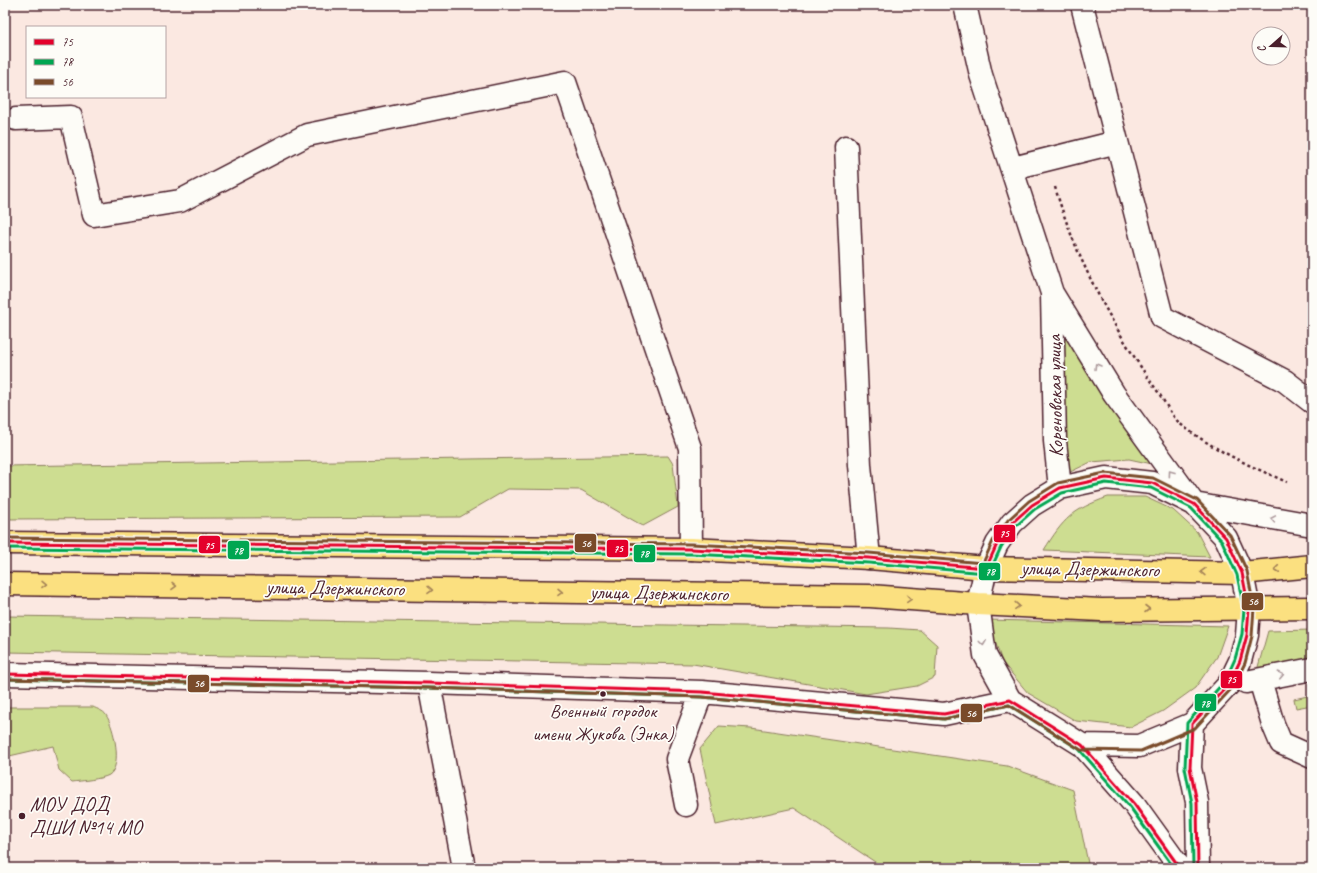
<svg xmlns="http://www.w3.org/2000/svg" width="1317" height="873" font-family="Caveat,sans-serif">
<style>
.green{fill:#cddd91;stroke:#8c7e5e}
.lines{fill:none;stroke-linecap:round;stroke-linejoin:round}
.minor-casing{stroke:#4a1f2b;stroke-width:25}
.major-casing{stroke:#4a1f2b;stroke-width:25}
.path{stroke:#4a1f2b;stroke-width:2.5;stroke-dasharray:3 3;stroke-linecap:butt}
.minor{stroke:#fdfcf7;stroke-width:22}
.major{stroke:#fbe080;stroke-width:22}
.bus-1-casing{stroke:#fdfcf7;stroke-width:6}
.bus-2-casing{stroke:#fdfcf7;stroke-width:6}
.bus-3-casing{stroke:#fdfcf7;stroke-width:6}
.bus-1{stroke:#e4002b;stroke-width:3}
.bus-2{stroke:#00a651;stroke-width:3}
.bus-3{stroke:#7a4b2a;stroke-width:3}
.oneway{stroke:#ac999b}
.oneway2{stroke:#a28056}
.bus-dot{fill:#4a1f2b;stroke:#fdfcf7;stroke-width:1.5}
.labels{text-anchor:middle;dominant-baseline:central;stroke-width:3.5;stroke-linejoin:round;paint-order:stroke}
.bus-label{font-size:19px;fill:#4a1f2b;stroke:#fdfcf7}
.street-label{font-size:20px;fill:#4a1f2b;stroke:#fdfcf7}
.poi-label{font-size:20px;fill:#4a1f2b;stroke:#fdfcf7;text-anchor:start}
.line-badge{stroke:#fdfcf7;stroke-width:1.5}
.badge-label{font-size:11px;text-anchor:middle;font-weight:bold;fill:#fff}
</style>
<rect width="100%" height="100%" fill="#fbe8e1"/>
<filter id="ink" filterUnits="userSpaceOnUse"><feTurbulence type="fractalNoise" baseFrequency=".025" numOctaves="2"/><feDisplacementMap in="SourceGraphic" scale="8" xChannelSelector="R" yChannelSelector="G"/><feConvolveMatrix kernelMatrix="1 2 1 2 8 2 1 2 1" color-interpolation-filters="sRGB"/></filter>
<g filter="url(#ink)">
<!-- green -->
<path class="green" d="M1061,327L1157,465L1129,459L1091,462L1066,474Z
M668,456L673,464L678,507L643,526L581,490L508,489L460,517L5,519V466Z
M1108,497H1145L1173,510L1197,532L1210,557L1044,550C1064,518 1072,510 1108,497Z
M5,616L889,628L920,630L937,645L935,677L917,686L866,694L693,664L5,652Z
M988,620L1228,626L1217,657L1195,688L1163,711L1131,727L1076,721L1028,693L1002,662Z
M1312,630V657L1256,674L1268,631Z
M1312,695V705L1296,708L1294,699Z
M5,707H93C97,709 104,711 106,715C114,727 123,766 109,775C102,779 81,781 72,782L59,770L53,746L5,757Z
M719,726L751,728L1007,766L1073,790L1089,868H884L794,808L716,825L700,749Z"/>
<g class="lines">
<defs>
<path id="minor" d="M1082,5L1162,317L1285,381L1312,402
M16,119L71,117L94,215L180,201L307,135L565,82L690,448L691,549
M846,147L860,465L869,558
M1013,168L1117,142
M1052,294L1055,441L1060,488
M5,674L429,683L702,692L944,714L1010,700L1082,745L1139,746L1192,724L1229,684L1240,661L1247,635L1249,609L1242,573L1226,538L1194,504L1114,394L1052,293L981,75L965,5
M1260,680L1273,724L1281,743L1312,757
M1246,682L1312,669
M429,683L464,868
M1010,700L985,655L978,604L986,568L997,544L1012,523L1032,505L1060,488L1106,478L1152,483L1194,504L1312,525
M1192,724L1190,768L1197,802L1198,868
M1082,745L1134,804L1180,868
M686,805L677,759L702,692"/>
<path id="major" d="M5,543L691,549L869,558L986,568L1242,573L1312,566
M5,584L870,596L978,604L1101,610L1312,608"/>
</defs>
<!-- minor casing -->
<use href="#minor" class="minor-casing"/>
<!-- major casing -->
<use href="#major" class="major-casing"/>
<!-- path -->
<path class="path" d="M1055,187C1076,260 1114,330 1158,392C1165,402 1173,419 1183,426C1214,450 1250,466 1287,482"/>
<!-- minor -->
<use href="#minor" class="minor"/>
<!-- major -->
<use href="#major" class="major"/>
<defs>
<path id="bus-1" d="M5,543L691,549L869,558L986,568L997,544L1012,523L1032,505L1060,488L1106,478L1152,483L1194,504L1226,538L1242,573L1249,609L1247,635L1240,661L1229,684L1192,724L1190,768L1197,802L1198,868
M5,674L429,683L702,692L944,714L1010,700L1082,745L1134,804L1180,868"/>
<path id="bus-2" d="M5,548L691,554L869,563L986,573L990,571L1001,547L1016,526L1035,509L1062,493L1106,483L1151,488L1191,508L1222,541L1237,575L1244,609L1242,634L1235,659L1225,681L1187,723L1185,768L1192,803L1193,868
M5,679L429,688L702,697L944,719L1009,705L1079,749L1130,807L1174,868"/>
<path id="bus-3" d="M5,679L429,688L702,697L944,719L1009,705L1081,750L1141,751L1195,728L1233,687L1245,663L1252,636L1254,608L1247,571L1230,535L1197,500L1153,478L1105,473L1058,483L1029,501L1008,520L993,541L983,563L869,553L691,544L5,538"/>
</defs>
<!-- bus-1 casing -->
<use href="#bus-1" class="bus-1-casing"/>
<!-- bus-2 casing -->
<use href="#bus-2" class="bus-2-casing"/>
<!-- bus-3 casing -->
<use href="#bus-3" class="bus-3-casing"/>
<!-- bus-1 -->
<use href="#bus-1" class="bus-1"/>
<!-- bus-2 -->
<use href="#bus-2" class="bus-2"/>
<!-- bus-3 -->
<use href="#bus-3" class="bus-3"/>
</g>
<!-- one-way arrows -->
<defs><path id="oneway-chevron" d="M-2-3.5L2.5 0L-2 3.5" fill="none" stroke-width="1.6" stroke-linecap="round" stroke-linejoin="round"/></defs>
<g class="oneway">
<use href="#oneway-chevron" transform="translate(1097 366) rotate(-121)"/>
<use href="#oneway-chevron" transform="translate(1171 473) rotate(-126)"/>
<use href="#oneway-chevron" transform="translate(1273 519) rotate(-170)"/>
<use href="#oneway-chevron" transform="translate(983 643) rotate(83)"/>
<use href="#oneway-chevron" transform="translate(1281 675) rotate(-13)"/>
</g>
<g class="oneway2">
<use href="#oneway-chevron" transform="translate(1277 569) rotate(174)"/>
<use href="#oneway-chevron" transform="translate(1203 572) rotate(-179)"/>
<use href="#oneway-chevron" transform="translate(44 584) rotate(1)"/>
<use href="#oneway-chevron" transform="translate(174 586) rotate(1)"/>
<use href="#oneway-chevron" transform="translate(430 590) rotate(1)"/>
<use href="#oneway-chevron" transform="translate(560 592) rotate(1)"/>
<use href="#oneway-chevron" transform="translate(909 599) rotate(4)"/>
<use href="#oneway-chevron" transform="translate(1017 606) rotate(3)"/>
<use href="#oneway-chevron" transform="translate(1147 609)"/>
</g>
</g>
<!-- markers -->
<g class="bus-dot">
<circle cx="603" cy="694" r="3.5"/>
<circle cx="22" cy="816" r="4"/>
</g>
<g class="labels">
<!-- bus labels -->
<g class="bus-label">
<text x="603" y="711">Военный городок<tspan x="603" dy="23">имени Жукова (Энка)</tspan></text>
</g>
<!-- street labels -->
<g class="street-label">
<text transform="translate(1055 396) rotate(-91)">Кореновская улица</text>
<text transform="translate(1090 569) rotate(1)">улица Дзержинского</text>
<text transform="translate(335 588) rotate(1)">улица Дзержинского</text>
<text transform="translate(659 593) rotate(1)">улица Дзержинского</text>
</g>
<!-- poi labels -->
<g class="poi-label">
<text x="30" y="804">МОУ ДОД<tspan x="30" dy="23">ДШИ №14 МО</tspan></text>
</g>
</g>
<g class="line-badge">
<rect x="993" y="524" width="23" height="19" rx="4" fill="#e4002b"/>
<rect x="574" y="533" width="23" height="20" rx="4" fill="#7a4b2a"/>
<rect x="198" y="535" width="23" height="19" rx="4" fill="#e4002b"/>
<rect x="606" y="539" width="23" height="19" rx="4" fill="#e4002b"/>
<rect x="227" y="540" width="23" height="20" rx="4" fill="#00a651"/>
<rect x="633" y="544" width="23" height="19" rx="4" fill="#00a651"/>
<rect x="978" y="562" width="23" height="19" rx="4" fill="#00a651"/>
<rect x="1241" y="592" width="23" height="19" rx="4" fill="#7a4b2a"/>
<rect x="1220" y="670" width="23" height="19" rx="4" fill="#e4002b"/>
<rect x="187" y="674" width="23" height="19" rx="4" fill="#7a4b2a"/>
<rect x="1194" y="693" width="23" height="19" rx="4" fill="#00a651"/>
<rect x="960" y="703" width="23" height="20" rx="4" fill="#7a4b2a"/>
</g>
<g class="badge-label">
<text x="1004" y="537">75</text>
<text x="586" y="547">56</text>
<text x="209" y="549">75</text>
<text x="618" y="552">75</text>
<text x="238" y="554">78</text>
<text x="644" y="557">78</text>
<text x="990" y="575">78</text>
<text x="1253" y="605">56</text>
<text x="1231" y="683">75</text>
<text x="199" y="687">56</text>
<text x="1205" y="707">78</text>
<text x="971" y="717">56</text>
</g>
<!-- margin -->
<rect width="1317" height="873" fill="none" stroke="#fdfcf7" stroke-width="20"/>
<rect x="10" y="10" width="1297" height="853" fill="none" stroke="#4a1f2b" stroke-width="1.5" filter="url(#ink)"/>
<!-- legend -->
<rect x="26" y="26" width="140" height="72" fill="#fdfcf7" stroke="#b5a4a5"/>
<rect x="34" y="39" width="20" height="6" fill="#e4002b" stroke="#b5a4a5"/>
<text x="62" y="46" font-size="12" fill="#4a1f2b">75</text>
<rect x="34" y="59" width="20" height="6" fill="#00a651" stroke="#b5a4a5"/>
<text x="62" y="66" font-size="12" fill="#4a1f2b">78</text>
<rect x="34" y="79" width="20" height="6" fill="#7a4b2a" stroke="#b5a4a5"/>
<text x="62" y="86" font-size="12" fill="#4a1f2b">56</text>
<!-- north arrow -->
<g transform="translate(1271 46) rotate(250)"><circle r="19" fill="#fdfcf7" stroke="#b5a4a5"/>
<path d="M0-3L7 15L0 10L-7 15Z" fill="#4a1f2b"/>
<text y="-6" font-size="11" font-weight="bold" text-anchor="middle" fill="#4a1f2b">С</text>
</g>
</svg>
